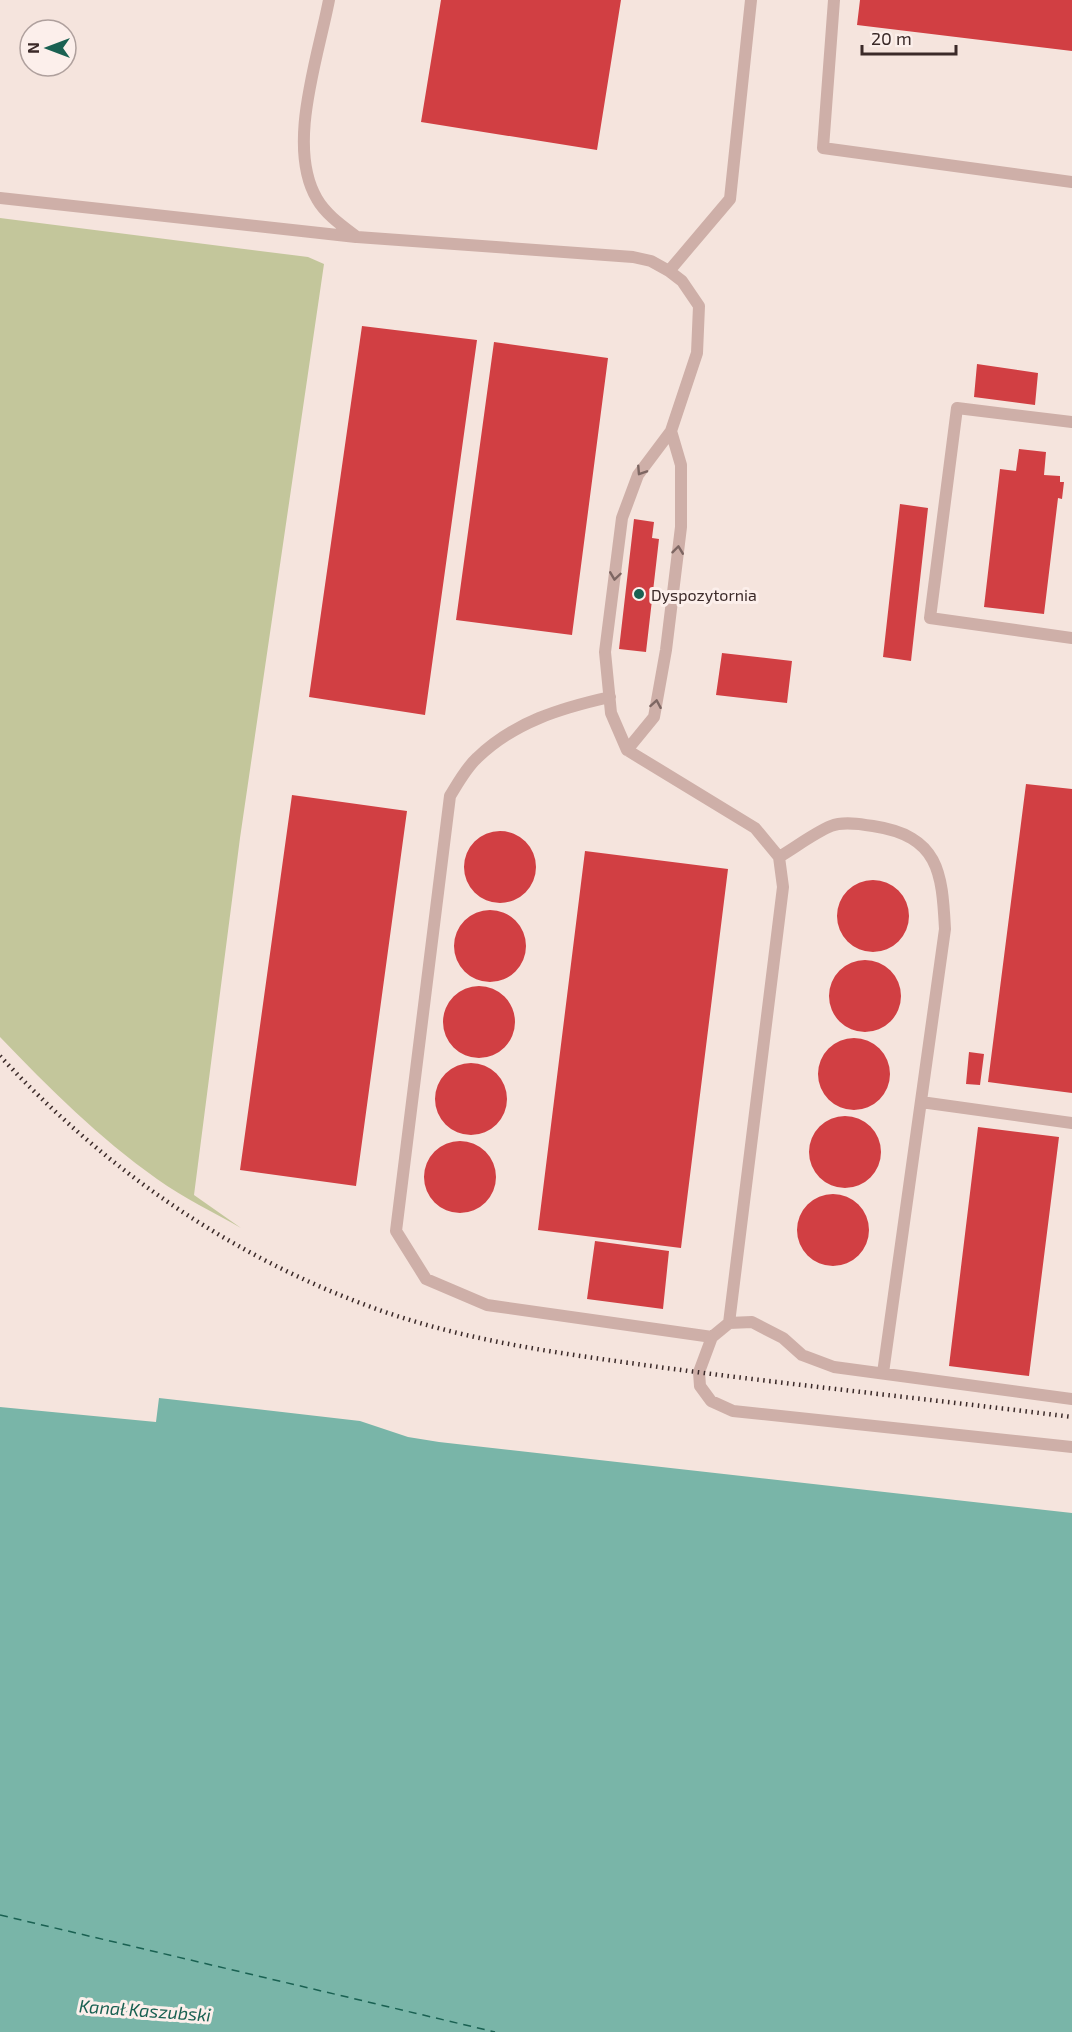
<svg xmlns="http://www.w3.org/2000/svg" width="1072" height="2032" font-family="'Exo 2',sans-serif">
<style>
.green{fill:#c3c69b}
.water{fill:#79b5a8}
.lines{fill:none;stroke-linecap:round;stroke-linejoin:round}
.ferry{stroke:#1a6152;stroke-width:1.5;stroke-dasharray:8 6;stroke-linecap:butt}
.building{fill:#d13f43}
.lane{stroke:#ceafa8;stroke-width:12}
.rail{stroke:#3b2a29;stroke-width:4.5;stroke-dasharray:1.5 4.5;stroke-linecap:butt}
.oneway{stroke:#7d6662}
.poi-dot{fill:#1a6152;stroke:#fcefeb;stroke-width:2}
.labels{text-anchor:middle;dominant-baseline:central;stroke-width:6;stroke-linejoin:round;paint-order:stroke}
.poi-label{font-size:16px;fill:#3b2a29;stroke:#fcefeb;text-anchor:start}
.water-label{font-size:18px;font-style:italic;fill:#1a6152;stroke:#fcefeb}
</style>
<rect width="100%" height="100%" fill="#f5e4dd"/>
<!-- green -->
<path class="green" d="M0,218L308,257L324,264L240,838L194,1195L241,1228C213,1212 184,1198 157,1179C99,1138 49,1088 0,1037Z"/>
<!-- water -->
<path class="water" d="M159,1398L360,1421L408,1437L439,1442L1072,1513V2032H0V1407L156,1422Z"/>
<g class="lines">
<!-- ferry -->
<path class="ferry" d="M0,1915L495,2032"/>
</g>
<!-- building -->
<path class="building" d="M441,0H621L597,150L421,122Z
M860,0H1072V51L857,25Z
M362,326L477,340L425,715L309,697Z
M494,342L608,358L572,635L456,620Z
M977,364L1038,373L1035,405L974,397Z
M1019,449L1046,452L1044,475L1060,476V482H1064L1062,499L1058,498L1044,614L984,607L1000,469L1016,471Z
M900,504L928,508L911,661L883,657Z
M634,519L654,522L652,538L659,539L646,652L619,649Z
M722,653L792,661L787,703L716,695Z
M1026,784L1072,789V1093L988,1082Z
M292,795L407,811L356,1186L240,1170Z
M464 867a36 36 0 1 1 72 0a36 36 0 1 1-72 0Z
M585,851L728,869L681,1248L538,1230Z
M837 916a36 36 0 1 1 72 0a36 36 0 1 1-72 0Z
M454 946a36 36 0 1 1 72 0a36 36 0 1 1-72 0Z
M829 996a36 36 0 1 1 72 0a36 36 0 1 1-72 0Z
M443 1022a36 36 0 1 1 72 0a36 36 0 1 1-72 0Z
M818 1074a36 36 0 1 1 72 0a36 36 0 1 1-72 0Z
M969,1052L984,1054L980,1085L966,1084Z
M435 1099a36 36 0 1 1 72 0a36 36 0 1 1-72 0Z
M809 1152a36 36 0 1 1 72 0a36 36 0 1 1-72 0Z
M978,1127L1059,1137L1029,1376L949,1366Z
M424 1177a36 36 0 1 1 72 0a36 36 0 1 1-72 0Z
M797 1230a36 36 0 1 1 72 0a36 36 0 1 1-72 0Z
M595,1241L669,1251L663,1309L587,1299Z"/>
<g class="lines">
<!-- lane -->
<path class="lane" d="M329,0C318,58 286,147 317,199C326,215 344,227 357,237L633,257L651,261L669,271L682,281L699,306L697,353L671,431L638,475L622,518L605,652L611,713L627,750L755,828L779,857L783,887L729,1323
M834,0L823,148L1072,182
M0,198L356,237
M669,271L730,199L751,0
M1072,422L957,408L930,618L1072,638
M610,697C561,708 514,722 477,758C466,768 458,783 450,796L396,1231L426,1279L487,1305L712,1337
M627,750L654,717L666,650L681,527V465L671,431
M779,857C796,847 814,833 831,826C843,821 861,824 873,826C939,836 942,872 945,929L883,1373
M921,1102L1072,1123
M1072,1399L834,1367L802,1355L783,1338L752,1322L729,1323L712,1337L699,1372L700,1386L711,1401L733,1411L1072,1447"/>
<!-- rail -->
<path class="rail" d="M0,1056C108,1173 240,1263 391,1314C481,1344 573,1355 666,1368C801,1386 937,1400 1072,1417"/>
</g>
<!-- one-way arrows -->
<defs><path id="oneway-chevron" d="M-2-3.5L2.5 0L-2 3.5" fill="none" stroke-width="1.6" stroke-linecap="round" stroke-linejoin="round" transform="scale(1.5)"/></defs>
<g class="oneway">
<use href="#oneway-chevron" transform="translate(641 471) rotate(123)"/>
<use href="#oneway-chevron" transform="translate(678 550) rotate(-83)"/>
<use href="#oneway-chevron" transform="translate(615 576) rotate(98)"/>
<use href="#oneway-chevron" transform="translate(656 704) rotate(-80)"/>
</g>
<!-- markers -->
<circle class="poi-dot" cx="639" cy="594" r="6"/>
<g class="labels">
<!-- poi labels -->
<g class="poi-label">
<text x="651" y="594">Dyspozytornia</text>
</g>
<!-- water labels -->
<g class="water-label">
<text transform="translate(145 2010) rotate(4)">Kanał Kaszubski</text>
</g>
</g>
<!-- north arrow -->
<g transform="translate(48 48) rotate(270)"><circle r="28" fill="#fcefeb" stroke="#afa09d" stroke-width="1.5"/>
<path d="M0-4.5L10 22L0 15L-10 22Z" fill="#1a6152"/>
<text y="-9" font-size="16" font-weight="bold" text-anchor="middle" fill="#3b2a29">N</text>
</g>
<!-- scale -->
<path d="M862 45v9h94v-9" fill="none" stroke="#3b2a29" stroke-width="3"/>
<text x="871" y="45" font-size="18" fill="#3b2a29" stroke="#fcefeb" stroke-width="4.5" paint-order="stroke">20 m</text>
</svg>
